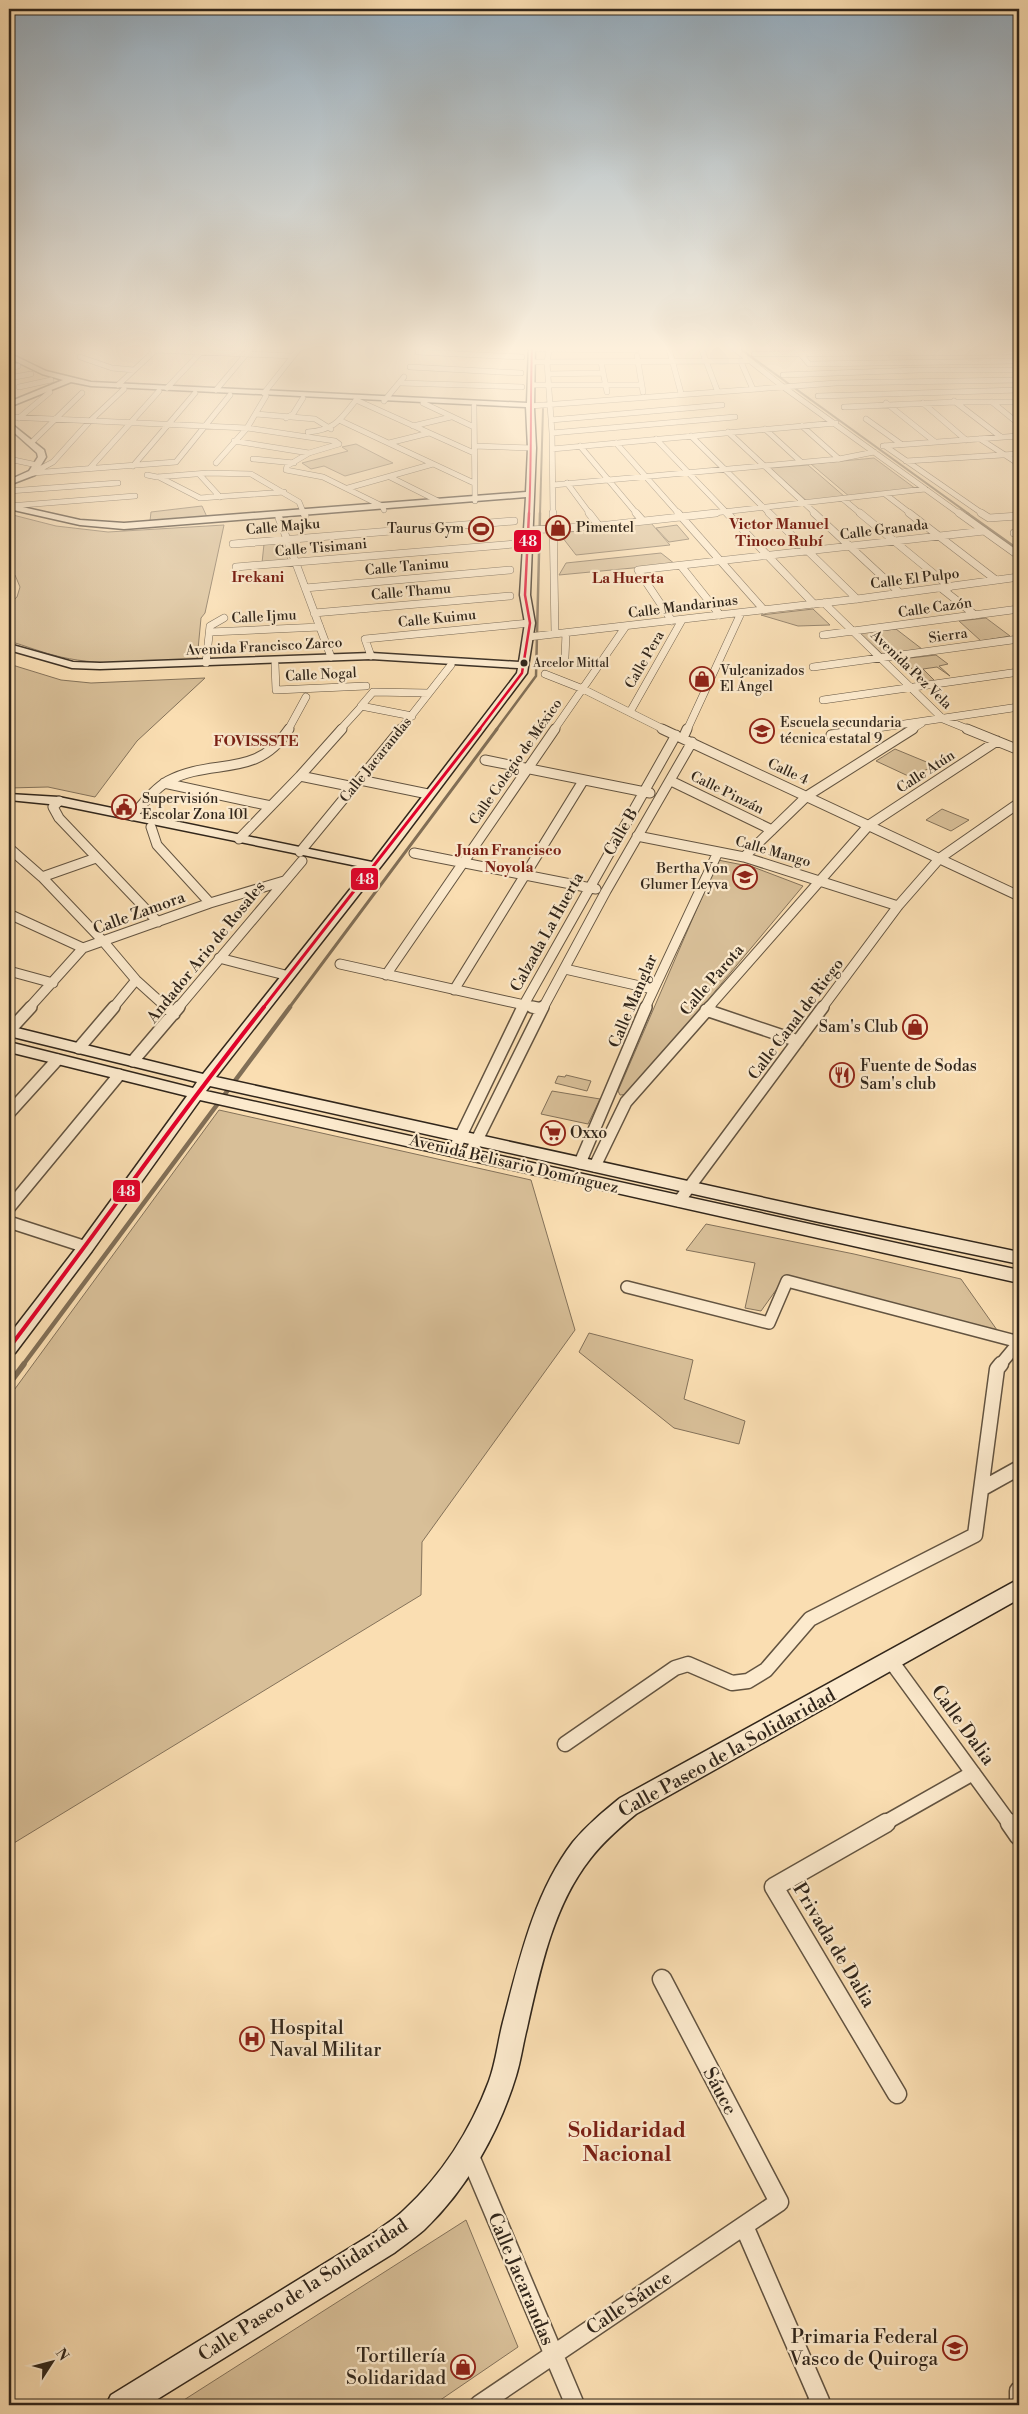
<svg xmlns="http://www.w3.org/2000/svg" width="1028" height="2414" font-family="'Libre Bodoni',serif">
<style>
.green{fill:#d8bf98;stroke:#84725a}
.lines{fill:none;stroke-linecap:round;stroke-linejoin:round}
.stream-far4{stroke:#816f57;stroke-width:2}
.stream-far3{stroke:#816f57;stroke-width:2.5}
.stream-far2{stroke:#816f57;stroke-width:3}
.stream-far1{stroke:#816f57;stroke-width:4.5}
.stream{stroke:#816f57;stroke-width:5.5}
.street-far5-casing{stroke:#635441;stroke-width:6}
.street-far4-casing{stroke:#635441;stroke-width:8}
.street-far3-casing{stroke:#635441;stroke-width:11}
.street-far2-casing{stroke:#635441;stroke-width:14}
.street-far1-casing{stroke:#635441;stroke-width:17}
.street-casing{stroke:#635441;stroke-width:21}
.secondary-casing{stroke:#31261b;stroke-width:3}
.street-far5{stroke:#fceacd;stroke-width:5}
.street-far4{stroke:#fceacd;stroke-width:7}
.street-far3{stroke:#fceacd;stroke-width:9}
.street-far2{stroke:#fceacd;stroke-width:11}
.street-far1{stroke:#fceacd;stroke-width:14}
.street{stroke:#fceacd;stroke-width:18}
.secondary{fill:#fceacd;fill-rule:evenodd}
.bus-1-far3-casing{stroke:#fceacd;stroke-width:4}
.bus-1-far2-casing{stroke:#fceacd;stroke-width:5}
.bus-1-far1-casing{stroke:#fceacd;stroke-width:6}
.bus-1-casing{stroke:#fceacd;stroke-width:8}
.bus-1-far3{stroke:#e4002b;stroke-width:2}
.bus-1-far2{stroke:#e4002b;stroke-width:2.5}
.bus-1-far1{stroke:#e4002b;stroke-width:3}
.bus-1{stroke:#e4002b;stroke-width:4}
.bus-dot{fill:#31261b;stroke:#fceacd;stroke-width:2}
.labels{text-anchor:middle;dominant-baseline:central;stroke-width:4.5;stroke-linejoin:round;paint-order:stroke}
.far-bus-label{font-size:12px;fill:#31261b;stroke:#fceacd;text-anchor:start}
.far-street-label{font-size:14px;fill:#31261b;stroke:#fceacd}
.far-poi-label{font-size:14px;fill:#31261b;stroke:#fceacd;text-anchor:start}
.far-neighbourhood-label{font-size:15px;font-weight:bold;fill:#7a1f14;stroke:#fceacd}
.street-label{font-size:16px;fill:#31261b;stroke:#fceacd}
.poi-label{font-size:16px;fill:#31261b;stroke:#fceacd;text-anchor:start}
.near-street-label{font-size:19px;fill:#31261b;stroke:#fceacd}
.near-poi-label{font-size:19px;fill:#31261b;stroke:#fceacd;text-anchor:end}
.near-neighbourhood-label{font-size:21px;font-weight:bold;fill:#7a1f14;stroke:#fceacd}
.line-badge{stroke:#fceacd;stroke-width:2}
.badge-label{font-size:14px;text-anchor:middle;font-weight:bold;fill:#fff}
</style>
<rect width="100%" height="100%" fill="#fadeb2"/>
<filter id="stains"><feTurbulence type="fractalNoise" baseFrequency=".004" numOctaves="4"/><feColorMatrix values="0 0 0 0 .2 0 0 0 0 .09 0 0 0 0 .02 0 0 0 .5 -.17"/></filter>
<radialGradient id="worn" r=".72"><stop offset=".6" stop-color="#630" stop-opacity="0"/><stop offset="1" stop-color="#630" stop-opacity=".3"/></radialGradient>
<!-- green -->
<path class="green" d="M356,444L393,463L345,476L324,466L311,469L302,463L348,451L342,447Z
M874,458L916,489L850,497L811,464Z
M808,465L845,497L808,502L770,468Z
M202,506L207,517L150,521L151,512Z
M9,514L56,526L108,532L224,525L205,613L201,618L197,660C152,662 105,667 61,657C43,653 26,646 9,641V604L17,597L20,587L15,575L9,570Z
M651,523L670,545L576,555L559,533Z
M677,525L689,539L669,542L656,528Z
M283,542L288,560L262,563L264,544Z
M661,553L675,564L559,575L566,563Z
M813,609L830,625L798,626L761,615Z
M986,618L1010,636L981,641L959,621Z
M896,629L922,649L883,655L860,633Z
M936,655L948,664L939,666L950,676L937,667L923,669L936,682L928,683L901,659Z
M9,664L61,680L91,683L205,678L137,741L95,797L48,787L9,788Z
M895,749L941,768L934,772L928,769L914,775L921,780L919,781L876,761Z
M942,809L969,820L951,831L926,820Z
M718,860L753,867L803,886L629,1094L620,1095L618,1091Z
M566,1075L591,1081L587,1091L555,1083L558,1076L565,1077Z
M552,1091L600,1099L588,1124L541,1114Z
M219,1110L531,1180L575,1330L422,1542L421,1595L9,1846V1397Z
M706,1224L854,1254L961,1279L997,1330L786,1276L761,1311L745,1308L755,1263L686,1250Z
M589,1333L693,1360L684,1399L745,1421L739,1444L674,1428L579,1352Z
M466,2220L518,2347L433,2405H176Z"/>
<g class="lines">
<!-- stream-far4 -->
<path class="stream-far4" d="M735,345L969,514
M540,514L543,409"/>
<!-- stream-far3 -->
<path class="stream-far3" d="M967,513L1019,550
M496,730L536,676L540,513"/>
<!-- stream-far2 -->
<path class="stream-far2" d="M289,1008L497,729"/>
<!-- stream-far1 -->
<path class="stream-far1" d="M23,1365L290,1007"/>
<!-- stream -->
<path class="stream" d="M9,1384L24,1364"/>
<defs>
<path id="street-far5" d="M148,345L156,350L293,356
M550,345L547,362L552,433L553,514
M668,345L681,393
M700,345L717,390
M730,345L782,386L960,514
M793,345L809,364L1019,361
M532,349L636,350
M418,352L522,357
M754,354L1019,352
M637,356L643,392
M80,357L112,368L134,370
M532,362L749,361
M601,362L607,392
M741,362L752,387
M410,367L521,373
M9,368L18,366
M548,374L603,373
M783,375L918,370H1019
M9,378L31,374
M401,383L522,387
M118,385L160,346
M531,385H641
M19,387L51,380
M167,388L204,349
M216,390L254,345
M264,393L302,345
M818,396L1019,390
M384,401L404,377
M954,401L1001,437
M992,402L1019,424
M423,403L474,427
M886,403L935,442
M923,403L966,440
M474,406L475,501
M530,406L836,383L1019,380
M844,407L955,402H1019
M256,414L315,419L331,429
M9,417L247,428L335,441L339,444L309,453L287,466L286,470L323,477L382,506L384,510
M19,418L50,392
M286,418L293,414L303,398
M866,419L901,444
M339,420L474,483
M551,420L722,405
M413,426L451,417
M802,426L839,459
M765,429L801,462
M308,432C335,430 340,420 356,400L474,453
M728,432L816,514
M552,433L735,417
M691,436L770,514
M656,439L728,514
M980,439L1019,464
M234,441L309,453
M31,443L82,393
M389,443L429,433
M616,443L679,514
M474,446L532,448
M580,446L637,514
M883,446L1019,436
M885,446L983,514
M552,449L836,423
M9,459L37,465
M253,459L294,463
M906,461L1019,454
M216,463L247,428L266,396
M133,466L195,393
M90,468L159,391
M38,470L53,462L90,421L124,389
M32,473L176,462L230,395
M199,474L220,497
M147,475L157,477L208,473L251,474L299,502L304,514
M159,477L200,498L284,492
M390,477L438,501
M567,483L590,514
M553,485L839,459L874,452
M348,488L433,464
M9,491L118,483
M885,494L911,514
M843,499L861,514
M9,506L135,496
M705,514L925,489"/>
<path id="street-far4" d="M304,513L305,516
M553,513L555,634
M589,513L599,526
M636,513L643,521
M678,513L764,610
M727,513L814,604
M769,513L857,599
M814,513L900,593
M860,513L950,587
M909,513L996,580
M959,513L1019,556
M981,513L989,518L1019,516
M279,518L331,657
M530,530L599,526L716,513
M1014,533H1019
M233,544L514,521
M681,566L720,615
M236,567L527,543
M305,588L510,570
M941,588L975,615
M824,603L943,719L970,730
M314,613L510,596
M672,621L638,570L984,531
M210,632L320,627
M823,635L1019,609
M528,637L857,599L1019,577
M371,656L365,639L530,623
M565,657L566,633
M206,663L210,626L224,618
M275,664L276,690L366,686
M813,667L1019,639
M545,674L583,689L665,730
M823,700L1019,672
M630,712L682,620
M412,716L361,706L373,692L429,693
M288,730L306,697
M340,730L360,708
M400,730L451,665
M554,730L626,626
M687,730L741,613
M864,730L1019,707
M911,730L922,723"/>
<path id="street-far3" d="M662,729L1019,896
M967,729L1019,750
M831,735L872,729
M683,738L687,729
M485,760L650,793
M300,776L354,787
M360,780L428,794
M671,781L772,830
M164,783L271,806
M59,801L53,807L59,818L158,922
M132,816C143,804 154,789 168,781C212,757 256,780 289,729
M151,827L157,845L210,903
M637,836L744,857L898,906
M239,839L300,776L342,729
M9,848L42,877L103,941L136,980L167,1008
M300,852L401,729
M414,853L596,889
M744,857L807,796L913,729
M42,877L96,858
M9,914L83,948L210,903L284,881
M219,958L289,976
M340,964L538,1008
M565,969L653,989
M9,971L53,983
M386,975L555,729
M454,990L583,781
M29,1008L83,948
M113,1008L136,980
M178,1008L302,861
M522,1008L676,735
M543,1008L606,891L692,742
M645,1008L718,852
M708,1008L869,825L997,741
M822,1008L898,906L940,858L1019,803"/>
<path id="street-far2" d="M166,1007L174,1014
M532,1007L542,1009
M706,1010L798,1041
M9,1031L31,1007
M79,1048L114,1007
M133,1061L179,1007
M9,1113L57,1060
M454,1150L523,1007
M470,1154L543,1007
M580,1163L646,1007
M595,1166L626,1102L710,1007
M679,1201L823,1007
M9,1208L119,1075
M9,1222L86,1247
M627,1287L769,1323L787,1281L1019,1342
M1000,1365L1019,1342V1336"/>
<path id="street-far1" d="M983,1488L1019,1468
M891,1661L1010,1824
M565,1744L675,1668L688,1664L732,1683L748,1681L766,1670L810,1619L975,1535L997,1369L1001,1364
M883,1824L973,1773"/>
<path id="street" d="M886,1823L774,1887L897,2094
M1010,1823L1019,1836
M469,2154L575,2405
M744,2226L820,2401L815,2405
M1019,2391V2405
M479,2405L779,2202L662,1979"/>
<path id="secondary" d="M529,345H535L534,408L536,448L530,595L535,623L527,673L393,851L216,1077L819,1210L1019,1252V1264L819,1222L210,1086L206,1091L1019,1270V1283L200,1100L92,1251L15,1353L9,1355V1335L80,1243L187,1096L9,1052V1042L193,1088L197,1082L9,1036V1026L203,1074L367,868L59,805L9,800V794L59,797L372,862L517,673L518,668L371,659L100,669L72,668L9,650V644L73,662L100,663L371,653L519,662L525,623L520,595L526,497L124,529L80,525L9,509V504L80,520L124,523L526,492L528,448L526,407L91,386L71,382L9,407V402L63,380L42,374L9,358V353L46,371L91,382L527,403Z
M9,422L44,450L46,457L35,475L9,485V480L29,471L38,457L37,453L9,428Z
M1019,1579V1599L636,1814C619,1828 603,1842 590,1859C553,1906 540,1970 527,2028C523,2043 521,2060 516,2076C499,2132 467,2189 424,2230C415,2238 404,2245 394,2253L148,2405H106L111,2395L374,2233C384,2225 395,2219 404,2210C442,2175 471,2129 489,2081C496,2062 498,2041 503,2022C519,1961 534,1893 573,1842C587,1825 603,1812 620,1798Z"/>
</defs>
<!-- street-far5 casing -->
<use href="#street-far5" class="street-far5-casing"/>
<!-- street-far4 casing -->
<use href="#street-far4" class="street-far4-casing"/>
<!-- street-far3 casing -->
<use href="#street-far3" class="street-far3-casing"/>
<!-- street-far2 casing -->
<use href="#street-far2" class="street-far2-casing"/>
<!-- street-far1 casing -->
<use href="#street-far1" class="street-far1-casing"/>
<!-- street casing -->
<use href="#street" class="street-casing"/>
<!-- secondary casing -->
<use href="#secondary" class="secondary-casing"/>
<!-- street-far5 -->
<use href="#street-far5" class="street-far5"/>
<!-- street-far4 -->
<use href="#street-far4" class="street-far4"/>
<!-- street-far3 -->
<use href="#street-far3" class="street-far3"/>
<!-- street-far2 -->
<use href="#street-far2" class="street-far2"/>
<!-- street-far1 -->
<use href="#street-far1" class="street-far1"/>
<!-- street -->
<use href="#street" class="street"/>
<!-- secondary -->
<use href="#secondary" class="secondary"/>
<defs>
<path id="bus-1-far3" d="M529,514C532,458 530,401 532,345"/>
<path id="bus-1-far2" d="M479,730L522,673L530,623L525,595L529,513"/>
<path id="bus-1-far1" d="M263,1008L480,729"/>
<path id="bus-1" d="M9,1348C95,1235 176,1118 264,1007"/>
</defs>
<!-- bus-1-far3 casing -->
<use href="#bus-1-far3" class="bus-1-far3-casing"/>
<!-- bus-1-far2 casing -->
<use href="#bus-1-far2" class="bus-1-far2-casing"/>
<!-- bus-1-far1 casing -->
<use href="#bus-1-far1" class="bus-1-far1-casing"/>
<!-- bus-1 casing -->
<use href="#bus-1" class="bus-1-casing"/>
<!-- bus-1-far3 -->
<use href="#bus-1-far3" class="bus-1-far3"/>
<!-- bus-1-far2 -->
<use href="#bus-1-far2" class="bus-1-far2"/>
<!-- bus-1-far1 -->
<use href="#bus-1-far1" class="bus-1-far1"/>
<!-- bus-1 -->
<use href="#bus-1" class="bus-1"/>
</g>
<!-- sky -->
<linearGradient id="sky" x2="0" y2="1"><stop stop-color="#94acbe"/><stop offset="0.51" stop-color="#fdf0dc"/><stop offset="1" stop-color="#fdf0dc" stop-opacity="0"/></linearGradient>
<rect width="1028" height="683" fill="url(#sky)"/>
<!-- icons -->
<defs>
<symbol id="shop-ring" viewBox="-11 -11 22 22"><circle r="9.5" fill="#fceacd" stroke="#8f2418" stroke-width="1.5"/><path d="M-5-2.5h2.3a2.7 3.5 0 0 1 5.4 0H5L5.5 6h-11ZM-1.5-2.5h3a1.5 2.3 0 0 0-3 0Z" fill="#8f2418"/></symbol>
<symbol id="stadium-ring" viewBox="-11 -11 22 22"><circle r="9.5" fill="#fceacd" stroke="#8f2418" stroke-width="1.5"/><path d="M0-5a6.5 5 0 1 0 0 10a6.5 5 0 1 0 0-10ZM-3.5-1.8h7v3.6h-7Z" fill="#8f2418"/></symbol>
<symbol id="school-ring" viewBox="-11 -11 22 22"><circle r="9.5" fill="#fceacd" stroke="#8f2418" stroke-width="1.5"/><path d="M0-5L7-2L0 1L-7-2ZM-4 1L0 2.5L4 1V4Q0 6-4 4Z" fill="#8f2418"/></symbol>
<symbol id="civic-ring" viewBox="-11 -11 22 22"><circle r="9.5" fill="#fceacd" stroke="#8f2418" stroke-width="1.5"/><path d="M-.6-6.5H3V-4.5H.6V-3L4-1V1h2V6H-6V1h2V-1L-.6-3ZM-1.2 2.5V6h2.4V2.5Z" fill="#8f2418"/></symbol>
<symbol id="restaurant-ring" viewBox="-11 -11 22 22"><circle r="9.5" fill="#fceacd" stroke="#8f2418" stroke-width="1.5"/><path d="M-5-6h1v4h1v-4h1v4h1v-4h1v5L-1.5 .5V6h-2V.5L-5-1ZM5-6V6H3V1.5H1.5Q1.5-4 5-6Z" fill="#8f2418"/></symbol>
<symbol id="supermarket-ring" viewBox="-11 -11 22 22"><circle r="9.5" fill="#fceacd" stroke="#8f2418" stroke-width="1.5"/><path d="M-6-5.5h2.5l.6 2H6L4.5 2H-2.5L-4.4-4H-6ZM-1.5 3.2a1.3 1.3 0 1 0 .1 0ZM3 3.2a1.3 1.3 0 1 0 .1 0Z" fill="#8f2418"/></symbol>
<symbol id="hospital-ring" viewBox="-11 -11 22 22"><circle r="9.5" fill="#fceacd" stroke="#8f2418" stroke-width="1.5"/><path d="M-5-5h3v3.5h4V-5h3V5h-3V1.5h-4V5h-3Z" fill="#8f2418"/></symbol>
</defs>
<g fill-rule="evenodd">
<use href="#shop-ring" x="544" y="514" width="28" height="28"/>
<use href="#stadium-ring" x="467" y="515" width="28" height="28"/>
<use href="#shop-ring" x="688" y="665" width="28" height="28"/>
<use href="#school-ring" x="748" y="717" width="28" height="28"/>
<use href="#civic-ring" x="110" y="793" width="28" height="28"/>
<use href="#school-ring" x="731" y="863" width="28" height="28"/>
<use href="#shop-ring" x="901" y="1013" width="28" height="28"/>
<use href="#restaurant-ring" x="828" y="1061" width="28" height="28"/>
<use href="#supermarket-ring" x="539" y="1119" width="28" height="28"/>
<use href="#hospital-ring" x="238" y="2025" width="28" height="28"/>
<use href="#school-ring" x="941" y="2334" width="28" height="28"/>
<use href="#shop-ring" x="449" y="2353" width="28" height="28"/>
</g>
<!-- markers -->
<circle class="bus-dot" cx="524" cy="663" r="4.5"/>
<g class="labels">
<!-- far-bus labels -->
<g class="far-bus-label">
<text x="533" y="663">Arcelor Mittal</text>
</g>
<!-- far-street labels -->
<g class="far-street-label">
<text transform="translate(283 527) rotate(-5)">Calle Majku</text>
<text transform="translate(884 530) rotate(-7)">Calle Granada</text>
<text transform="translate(321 548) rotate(-5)">Calle Tisimani</text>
<text transform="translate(407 567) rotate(-5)">Calle Tanimu</text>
<text transform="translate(915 579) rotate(-7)">Calle El Pulpo</text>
<text transform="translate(411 592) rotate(-5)">Calle Thamu</text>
<text transform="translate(683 607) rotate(-7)">Calle Mandarinas</text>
<text transform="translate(935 608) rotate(-8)">Calle Cazón</text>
<text transform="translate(264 617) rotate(-3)">Calle Ijmu</text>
<text transform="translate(437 619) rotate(-6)">Calle Kuimu</text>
<text transform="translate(948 636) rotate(-8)">Sierra</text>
<text transform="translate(264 647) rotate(-3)">Avenida Francisco Zarco</text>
<text transform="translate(645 660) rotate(-60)">Calle Pera</text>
<text transform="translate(911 670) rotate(44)">Avenida Pez Vela</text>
<text transform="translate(321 675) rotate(-3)">Calle Nogal</text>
<text transform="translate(376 760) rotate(-51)">Calle Jacarandas</text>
<text transform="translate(516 762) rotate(-55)">Calle Colegio de México</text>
<text transform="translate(788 772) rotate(25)">Calle 4</text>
<text transform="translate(926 772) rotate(-33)">Calle Atún</text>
<text transform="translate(727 793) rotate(26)">Calle Pinzán</text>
<text transform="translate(773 852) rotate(16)">Calle Mango</text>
</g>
<!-- far-poi labels -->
<g class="far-poi-label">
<text x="576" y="528">Pimentel</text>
<text x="464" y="529" text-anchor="end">Taurus Gym</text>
<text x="720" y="671">Vulcanizados<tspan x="720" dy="16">El Ángel</tspan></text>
<text x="780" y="723">Escuela secundaria<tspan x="780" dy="16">técnica estatal 9</tspan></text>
<text x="142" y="799">Supervisión<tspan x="142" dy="16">Escolar Zona 101</tspan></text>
<text x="728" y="869" text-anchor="end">Bertha Von<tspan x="728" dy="16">Glumer Leyva</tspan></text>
</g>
<!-- far-neighbourhood labels -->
<g class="far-neighbourhood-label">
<text x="779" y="524">Victor Manuel<tspan x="779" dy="17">Tinoco Rubí</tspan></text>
<text x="258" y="577">Irekani</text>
<text x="628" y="578">La Huerta</text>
<text x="256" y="741">FOVISSSTE</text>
<text x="509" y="850">Juan Francisco<tspan x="509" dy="17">Noyola</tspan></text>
</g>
<!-- street labels -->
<g class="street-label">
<text transform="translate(621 832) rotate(-60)">Calle B</text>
<text transform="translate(139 913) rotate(-20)">Calle Zamora</text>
<text transform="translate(547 932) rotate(-61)">Calzada La Huerta</text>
<text transform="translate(206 952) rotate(-51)">Andador Ario de Rosales</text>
<text transform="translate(712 980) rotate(-49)">Calle Parota</text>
<text transform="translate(633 1001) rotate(-67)">Calle Manglar</text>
<text transform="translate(796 1019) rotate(-53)">Calle Canal de Riego</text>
<text transform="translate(514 1164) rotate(13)">Avenida Belisario Domínguez</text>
</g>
<!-- poi labels -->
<g class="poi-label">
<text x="898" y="1027" text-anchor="end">Sam's Club</text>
<text x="860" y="1066">Fuente de Sodas<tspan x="860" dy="18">Sam's club</tspan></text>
<text x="570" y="1133">Oxxo</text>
</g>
<!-- near-street labels -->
<g class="near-street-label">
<text transform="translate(963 1725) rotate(54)">Calle Dalia</text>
<text transform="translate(727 1753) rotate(-29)">Calle Paseo de la Solidaridad</text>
<text transform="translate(834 1945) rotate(59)">Privada de Dalia</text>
<text transform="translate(720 2091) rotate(62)">Sáuce</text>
<text transform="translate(521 2279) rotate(67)">Calle Jacarandas</text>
<text transform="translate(303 2290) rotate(-33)">Calle Paseo de la Solidaridad</text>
<text transform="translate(629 2303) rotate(-34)">Calle Sáuce</text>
</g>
<!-- near-poi labels -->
<g class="near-poi-label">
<text x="270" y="2028" text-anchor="start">Hospital<tspan x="270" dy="22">Naval Militar</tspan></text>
<text x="938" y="2337">Primaria Federal<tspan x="938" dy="22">Vasco de Quiroga</tspan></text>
<text x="446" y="2356">Tortillería<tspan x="446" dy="22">Solidaridad</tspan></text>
</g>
<!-- near-neighbourhood labels -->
<g class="near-neighbourhood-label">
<text x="627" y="2131">Solidaridad<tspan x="627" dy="24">Nacional</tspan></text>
</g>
</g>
<g class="line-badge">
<rect x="513" y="529" width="29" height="24" rx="5" fill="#e4002b"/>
<rect x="350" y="867" width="29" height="24" rx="5" fill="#e4002b"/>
<rect x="112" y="1179" width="29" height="24" rx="5" fill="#e4002b"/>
</g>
<g class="badge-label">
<text x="528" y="546">48</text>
<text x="365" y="884">48</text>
<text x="126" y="1196">48</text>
</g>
<!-- margin -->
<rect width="1028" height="2414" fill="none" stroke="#fadeb2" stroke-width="30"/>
<rect x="10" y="10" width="1008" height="2394" fill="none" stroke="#31261b" stroke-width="2.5"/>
<rect x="15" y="15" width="998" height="2384" fill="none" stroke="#31261b"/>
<!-- north arrow -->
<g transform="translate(52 2362) rotate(54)" stroke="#fceacd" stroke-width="4" paint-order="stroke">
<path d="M0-4L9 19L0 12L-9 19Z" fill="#31261b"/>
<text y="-8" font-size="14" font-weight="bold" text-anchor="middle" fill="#31261b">N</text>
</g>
<rect width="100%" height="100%" filter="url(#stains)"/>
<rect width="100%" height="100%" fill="url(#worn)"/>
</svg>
